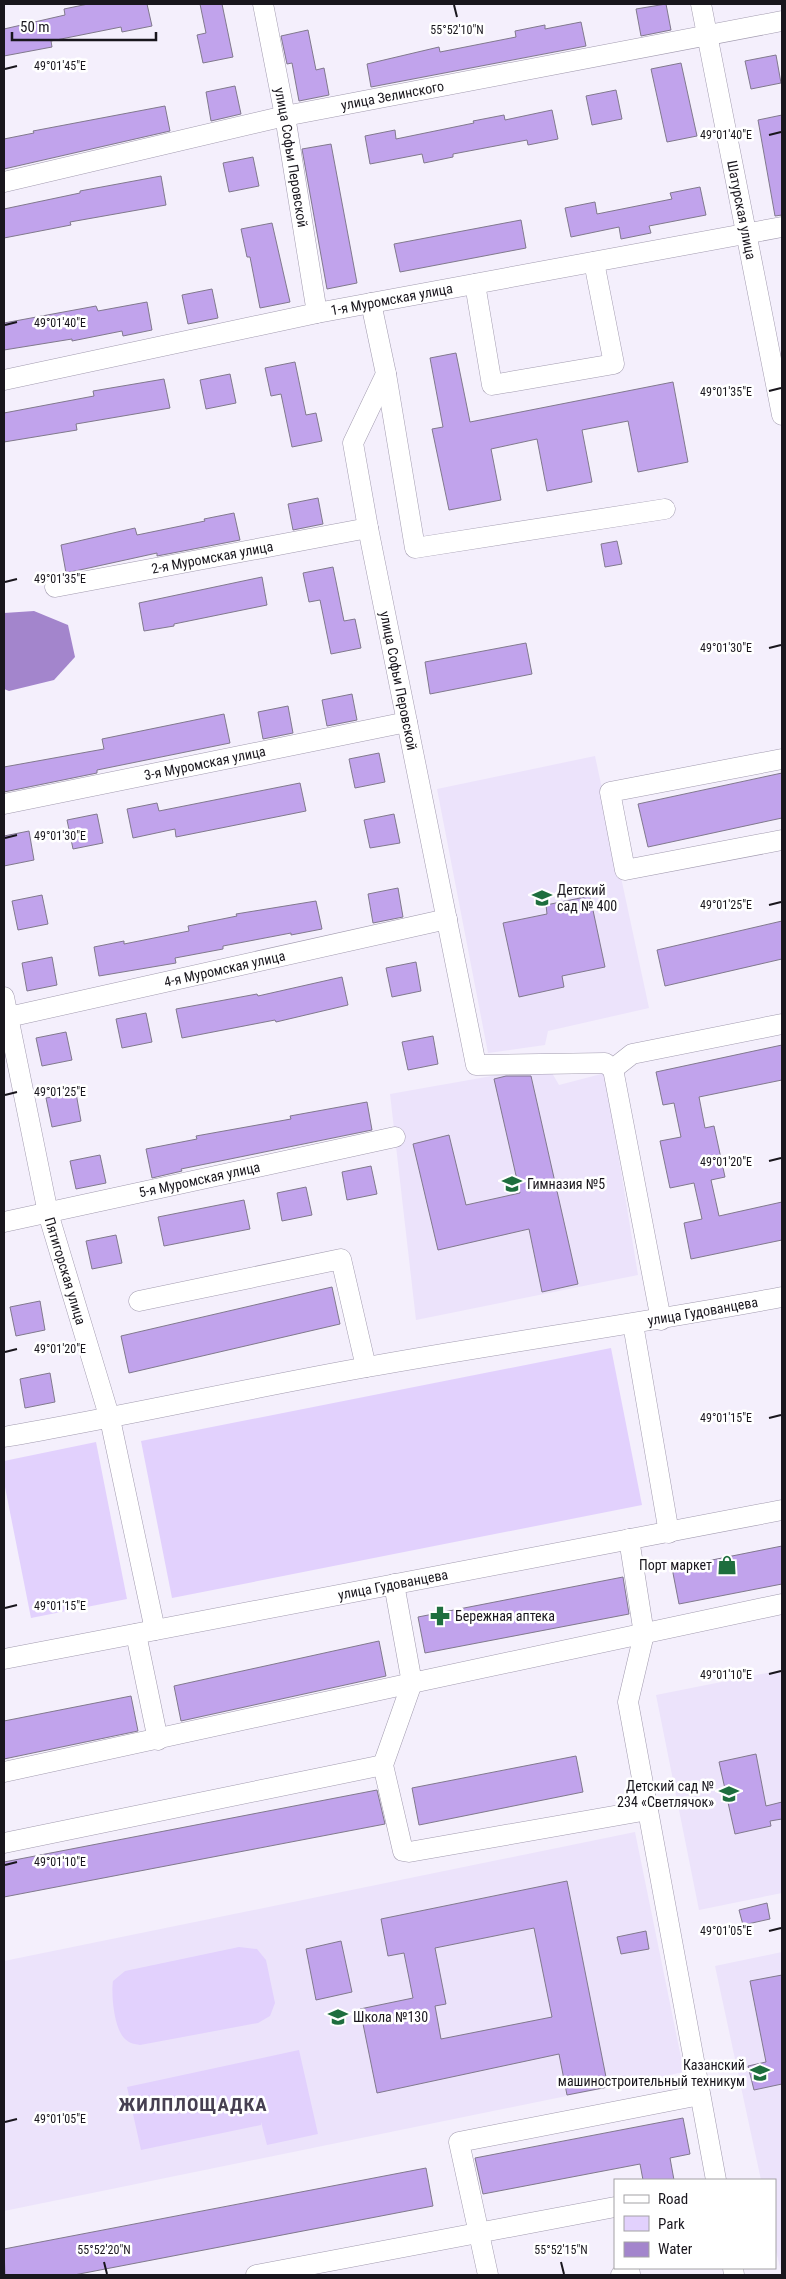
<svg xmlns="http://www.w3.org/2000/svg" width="786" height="2279" font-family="'Roboto Condensed',sans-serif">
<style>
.built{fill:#ece3fb}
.green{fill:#e2d1fd}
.water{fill:#a385cc}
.building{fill:#c1a3ec;stroke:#81798d;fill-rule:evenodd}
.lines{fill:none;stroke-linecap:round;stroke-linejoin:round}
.minor-casing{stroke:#a29baf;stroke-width:21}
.minor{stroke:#fff;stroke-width:20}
.ticks{fill:none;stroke:#19161d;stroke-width:2}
.labels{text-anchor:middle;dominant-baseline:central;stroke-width:5;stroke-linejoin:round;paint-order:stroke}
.street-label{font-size:14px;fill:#19161d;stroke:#fff}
.poi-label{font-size:14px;fill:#19161d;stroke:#fff;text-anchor:start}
.district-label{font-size:19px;font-weight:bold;letter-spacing:1px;fill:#463f51;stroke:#fff}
.ticks-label{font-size:12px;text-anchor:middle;fill:#19161d;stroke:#fff;stroke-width:5;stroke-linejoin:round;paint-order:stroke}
</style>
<rect width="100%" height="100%" fill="#f4effc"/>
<!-- built -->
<path class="built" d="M595,756L649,1008L548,1031L545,1045L488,1053L437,789Z
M548,1066L559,1085L605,1073L638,1275L416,1320L390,1094Z
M782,1670V1893L699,1910L656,1695Z
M635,1832L684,2072L4,2211V1961Z
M782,1952V2275L775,2247V2180H761L715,1966Z"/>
<!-- green -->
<path class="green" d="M611,1348L642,1505L172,1598L141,1441Z
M96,1442L127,1599L31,1618L4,1482V1461Z
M239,1947L257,1949L266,1960L275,2003L270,2016L258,2023L140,2045C134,2044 129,2043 125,2039C114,2029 111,1995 113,1981L125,1971Z
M299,2050L318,2134L267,2145L261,2122V2125L141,2150L127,2087Z"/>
<!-- water -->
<path class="water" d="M34,611L68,625L75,657L54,680L9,691L4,689V613Z"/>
<!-- building -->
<path class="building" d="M88,4H147L152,26L122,32L121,27L51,41L52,47L4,56V29L65,15L64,9Z
M200,4H222L233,57L203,63L197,35L206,33Z
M666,4L671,30L641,36L636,9Z
M581,22L586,46L371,87L367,64L439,47L440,52L516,37L515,31L545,25V29Z
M308,30L316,70L324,68L329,95L299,101L292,63L287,64L281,36Z
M776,55L781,83L751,89L745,61Z
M681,63L697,136L667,142L651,69Z
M235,86L241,114L211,121L206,92Z
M616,90L622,119L592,125L586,96Z
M165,106L170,131L4,169V139L34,133L33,131Z
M552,110L558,139L528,145L527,140L453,154V157L424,163L422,154L370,164L365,136L395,130L396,139L474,123L473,121L504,115L505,120Z
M782,115V215L775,216L758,120Z
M331,144L357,283L327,289L302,149Z
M253,157L259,186L229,192L223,163Z
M161,176L166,205L70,222L71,225L4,238V209L80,193V191Z
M700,187L706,215L649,226L651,233L621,239L619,227L571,237L565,208L595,202L597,214L672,199L670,193Z
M521,220L526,248L400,272L394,244Z
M272,223L290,302L260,308L250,257H247L241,229Z
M212,289L218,318L188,324L182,295Z
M147,302L152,330L123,336L122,331L72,341V339L4,350V323L96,306L98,311Z
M456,353L470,422L673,382L688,462L638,472L628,421L582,430L592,482L547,491L537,439L491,449L501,500L449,510L432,429L443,427L430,358Z
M295,362L306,415L316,413L322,441L292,447L281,394L271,396L265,368Z
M230,374L236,403L206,409L200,380Z
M164,379L170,408L76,424L77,430L4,442V413L94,396L93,391Z
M318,498L323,524L293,530L288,504Z
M234,513L240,540L157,556V553L66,573L61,545L135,528L137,535L205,521L204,519Z
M617,541L622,564L605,567L601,544Z
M333,567L344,621L355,619L361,648L331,654L320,600L309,602L303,573Z
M262,577L267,605L174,624V626L144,631L139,603Z
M526,643L532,674L430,694L425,662Z
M352,694L357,720L327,726L322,700Z
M288,706L293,733L263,739L258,712Z
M224,714L230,743L97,770V773L4,792V767L104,749L102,739Z
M379,753L385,782L355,788L349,759Z
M782,773V818L648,847L638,804Z
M300,783L306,811L176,837L175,829L133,838L127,809L157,803L159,811Z
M97,814L103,843L73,849L67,820Z
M394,814L400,843L370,848L364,820Z
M29,831L34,860L4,866V836Z
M398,888L403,917L373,923L368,894Z
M42,895L48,924L18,930L12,901Z
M590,896L605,967L562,976L564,987L519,997L503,923L547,914L546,905Z
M316,901L322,929L291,935V933L223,946V949L175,958L176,963L99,976L94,947L124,941V944L189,931L188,926L237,916L236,914Z
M782,921V959L665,986L657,950Z
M52,957L57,985L27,991L22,963Z
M416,962L421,991L392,997L386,968Z
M342,977L348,1005L276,1022L275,1020L182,1038L176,1009L257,994L258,996Z
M146,1013L152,1042L122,1048L116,1019Z
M66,1032L72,1060L42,1066L36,1038Z
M433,1036L438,1064L408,1070L402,1042Z
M782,1045V1080L699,1097L705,1128L714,1126L725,1177L711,1180L719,1216L782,1202V1240L691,1259L684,1223L702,1219L694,1183L670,1188L660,1141L681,1137L674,1103L663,1105L656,1072Z
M506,1076H531L578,1284L542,1292L529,1229L438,1250L413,1144L449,1135L466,1205L520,1193L494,1079Z
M76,1093L81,1121L52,1127L46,1098Z
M367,1102L372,1130L181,1169L182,1171L152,1178L146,1149L197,1139L196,1136L291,1119L290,1116Z
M100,1155L106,1183L76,1189L70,1161Z
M371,1166L377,1194L347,1200L342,1172Z
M306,1187L312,1215L282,1221L277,1193Z
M244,1200L250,1229L164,1246L158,1217Z
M116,1235L122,1263L92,1269L86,1241Z
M332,1287L340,1324L129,1373L121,1336Z
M40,1301L45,1330L16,1336L10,1307Z
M50,1373L55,1402L25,1408L20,1379Z
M782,1546V1584L679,1604L672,1568Z
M623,1577L629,1614L425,1653L418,1617Z
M379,1641L386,1676L181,1721L174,1686Z
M131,1696L138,1731L4,1759V1721Z
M756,1754L766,1806L782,1802V1819L770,1821L771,1826L735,1834L719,1762Z
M576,1756L583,1792L419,1825L412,1788Z
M377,1790L385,1824L4,1897V1862Z
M567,1881L608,2087L567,2095L559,2054L377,2093L360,2009L413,1998L404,1953L388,1956L381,1919ZM534,1928L552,2017L441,2039L435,2006L446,2004L435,1948Z
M767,1903L770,1919L743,1925L739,1910Z
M646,1931L649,1949L621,1954L617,1937Z
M341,1941L352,1992L316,2000L306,1949Z
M782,1975V2084L754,2090L748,2066L766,2062L750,1981Z
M683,2118L690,2154L670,2158L674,2180H643L640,2164L483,2194L475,2158Z
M426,2168L433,2206L74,2275H5L4,2249Z"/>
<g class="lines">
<defs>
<g id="minor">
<path id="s1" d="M263,4L285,116L317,313"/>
<path id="s2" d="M701,4L782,415"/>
<path id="s3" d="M4,182L285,116L782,21"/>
<path d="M475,284L492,385L614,364L594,262"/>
<path id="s4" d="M371,303L386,374L353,443L368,528L476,1065L605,1063L613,1069L632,1054L782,1024"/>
<path d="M386,374L415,548L665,509"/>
<path id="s5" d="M4,380L317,313L782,227"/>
<path id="s6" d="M55,587L368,528"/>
<path d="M782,759L610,792L625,870L782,840"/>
<path id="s7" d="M4,804L407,722"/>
<path id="s8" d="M4,997L48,1213L110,1419L155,1630"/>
<path id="s9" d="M4,1018L447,919"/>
<path d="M613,1069L661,1320"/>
<path id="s10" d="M4,1222L395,1137"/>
<path d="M139,1301L341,1259L366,1367"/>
<path d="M633,1324L669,1533"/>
<path id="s11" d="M4,1437C125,1416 245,1389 367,1367C505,1342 644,1323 782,1297"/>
<path d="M629,1539L644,1634L628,1702L716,2180"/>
<path d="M394,1584L412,1683L782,1604"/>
<path d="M136,1634L158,1740"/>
<path id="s12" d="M4,1659L782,1510"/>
<path d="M412,1683L383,1765L403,1851L409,1852L648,1810"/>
<path d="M4,1772L412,1683"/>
<path d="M4,1843L383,1765"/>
<path d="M733,2268L734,2275"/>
<path d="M256,2275L615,2207"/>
<path d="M488,2275L459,2142L700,2095"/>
<path d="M621,2275L630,2274L629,2268"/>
</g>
</defs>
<!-- minor casing -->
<use href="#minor" class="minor-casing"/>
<!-- minor -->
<use href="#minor" class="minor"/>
</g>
<!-- ticks -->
<path class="ticks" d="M454,5L457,17M5,69L17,66M769,135L781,132M5,325L17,322M769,391L781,388M5,582L17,579M769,648L781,645M5,838L17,835M769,905L781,902M5,1095L17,1092M769,1161L781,1158M5,1352L17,1349M769,1418L781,1415M5,1608L17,1605M769,1674L781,1671M5,1865L17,1862M769,1931L781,1928M5,2122L17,2119M104,2262L107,2274M561,2262L564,2274"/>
<!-- icons -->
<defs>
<symbol id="school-bare" viewBox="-9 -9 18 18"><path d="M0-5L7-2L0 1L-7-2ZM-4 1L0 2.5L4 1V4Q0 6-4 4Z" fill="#1e6e3e" stroke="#fff" stroke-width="2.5" paint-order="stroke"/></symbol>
<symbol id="shop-bare" viewBox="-9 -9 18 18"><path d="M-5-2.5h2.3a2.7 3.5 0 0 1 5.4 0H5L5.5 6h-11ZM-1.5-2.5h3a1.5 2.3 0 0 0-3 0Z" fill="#1e6e3e" stroke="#fff" stroke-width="2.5" paint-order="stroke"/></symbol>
<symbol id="pharmacy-bare" viewBox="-9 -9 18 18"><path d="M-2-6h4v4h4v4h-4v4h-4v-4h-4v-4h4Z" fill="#1e6e3e" stroke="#fff" stroke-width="2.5" paint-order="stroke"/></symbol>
<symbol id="university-bare" viewBox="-9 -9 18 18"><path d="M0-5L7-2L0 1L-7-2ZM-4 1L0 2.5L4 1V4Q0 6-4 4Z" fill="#1e6e3e" stroke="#fff" stroke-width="2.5" paint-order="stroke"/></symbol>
</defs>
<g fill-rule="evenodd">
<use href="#school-bare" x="528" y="884" width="28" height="28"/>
<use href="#school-bare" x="498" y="1170" width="28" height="28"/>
<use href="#shop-bare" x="713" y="1551" width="28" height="28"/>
<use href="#pharmacy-bare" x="426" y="1602" width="28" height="28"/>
<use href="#school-bare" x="715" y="1780" width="28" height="28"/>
<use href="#school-bare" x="324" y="2003" width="28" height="28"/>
<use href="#university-bare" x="746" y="2059" width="28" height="28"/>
</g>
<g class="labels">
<!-- street labels -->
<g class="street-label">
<text stroke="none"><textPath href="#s3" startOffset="398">улица Зелинского</textPath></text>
<text stroke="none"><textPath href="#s1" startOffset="156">улица Софьи Перовской</textPath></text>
<text stroke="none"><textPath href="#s2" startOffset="210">Шатурская улица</textPath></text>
<text stroke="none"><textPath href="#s5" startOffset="396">1-я Муромская улица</textPath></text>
<text stroke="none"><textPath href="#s6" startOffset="160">2-я Муромская улица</textPath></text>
<text stroke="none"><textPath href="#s4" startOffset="391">улица Софьи Перовской</textPath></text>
<text stroke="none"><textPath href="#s7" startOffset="205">3-я Муромская улица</textPath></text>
<text stroke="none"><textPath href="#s9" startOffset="226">4-я Муромская улица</textPath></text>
<text stroke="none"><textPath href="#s10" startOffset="200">5-я Муромская улица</textPath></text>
<text stroke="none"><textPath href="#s8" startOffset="281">Пятигорская улица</textPath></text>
<text stroke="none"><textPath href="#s11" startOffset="710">улица Гудованцева</textPath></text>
<text stroke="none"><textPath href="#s12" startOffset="396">улица Гудованцева</textPath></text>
</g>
<!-- poi labels -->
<g class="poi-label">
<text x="557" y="890">Детский<tspan x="557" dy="16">сад № 400</tspan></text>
<text x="527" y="1184">Гимназия №5</text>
<text x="712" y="1565" text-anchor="end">Порт маркет</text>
<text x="455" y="1616">Бережная аптека</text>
<text x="714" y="1786" text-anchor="end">Детский сад №<tspan x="714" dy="16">234 «Светлячок»</tspan></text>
<text x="353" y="2017">Школа №130</text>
<text x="745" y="2065" text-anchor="end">Казанский<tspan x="745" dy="16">машиностроительный техникум</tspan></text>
</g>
<!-- district labels -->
<g class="district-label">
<text x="193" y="2104">ЖИЛПЛОЩАДКА</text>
</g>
</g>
<g class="ticks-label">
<text x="457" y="34">55°52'10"N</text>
<text x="60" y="70">49°01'45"E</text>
<text x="726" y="139">49°01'40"E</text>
<text x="60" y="327">49°01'40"E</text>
<text x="726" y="396">49°01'35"E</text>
<text x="60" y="583">49°01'35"E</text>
<text x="726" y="652">49°01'30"E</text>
<text x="60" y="840">49°01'30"E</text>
<text x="726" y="909">49°01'25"E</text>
<text x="60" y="1096">49°01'25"E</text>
<text x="726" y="1166">49°01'20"E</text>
<text x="60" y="1353">49°01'20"E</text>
<text x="726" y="1422">49°01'15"E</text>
<text x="60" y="1610">49°01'15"E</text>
<text x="726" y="1679">49°01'10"E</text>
<text x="60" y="1866">49°01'10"E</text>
<text x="726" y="1935">49°01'05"E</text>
<text x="60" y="2123">49°01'05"E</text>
<text x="104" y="2254">55°52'20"N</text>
<text x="561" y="2254">55°52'15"N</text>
</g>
<!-- border -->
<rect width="786" height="2279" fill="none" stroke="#19161d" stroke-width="10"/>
<!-- legend -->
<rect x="614" y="2179" width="162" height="90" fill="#ffffff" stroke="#a3a2a5"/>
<rect x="624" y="2195" width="25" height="8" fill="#ffffff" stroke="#a3a2a5"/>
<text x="658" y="2204" font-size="15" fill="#19161d">Road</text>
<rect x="624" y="2216" width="25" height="15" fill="#e2d1fd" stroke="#a3a2a5"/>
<text x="658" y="2229" font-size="15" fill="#19161d">Park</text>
<rect x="624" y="2242" width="25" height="15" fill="#a385cc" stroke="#a3a2a5"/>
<text x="658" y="2254" font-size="15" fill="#19161d">Water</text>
<!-- scale -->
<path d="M12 32v8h144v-8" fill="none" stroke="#19161d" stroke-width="2.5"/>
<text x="20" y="32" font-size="15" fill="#19161d" stroke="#ffffff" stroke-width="4" paint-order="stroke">50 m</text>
</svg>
